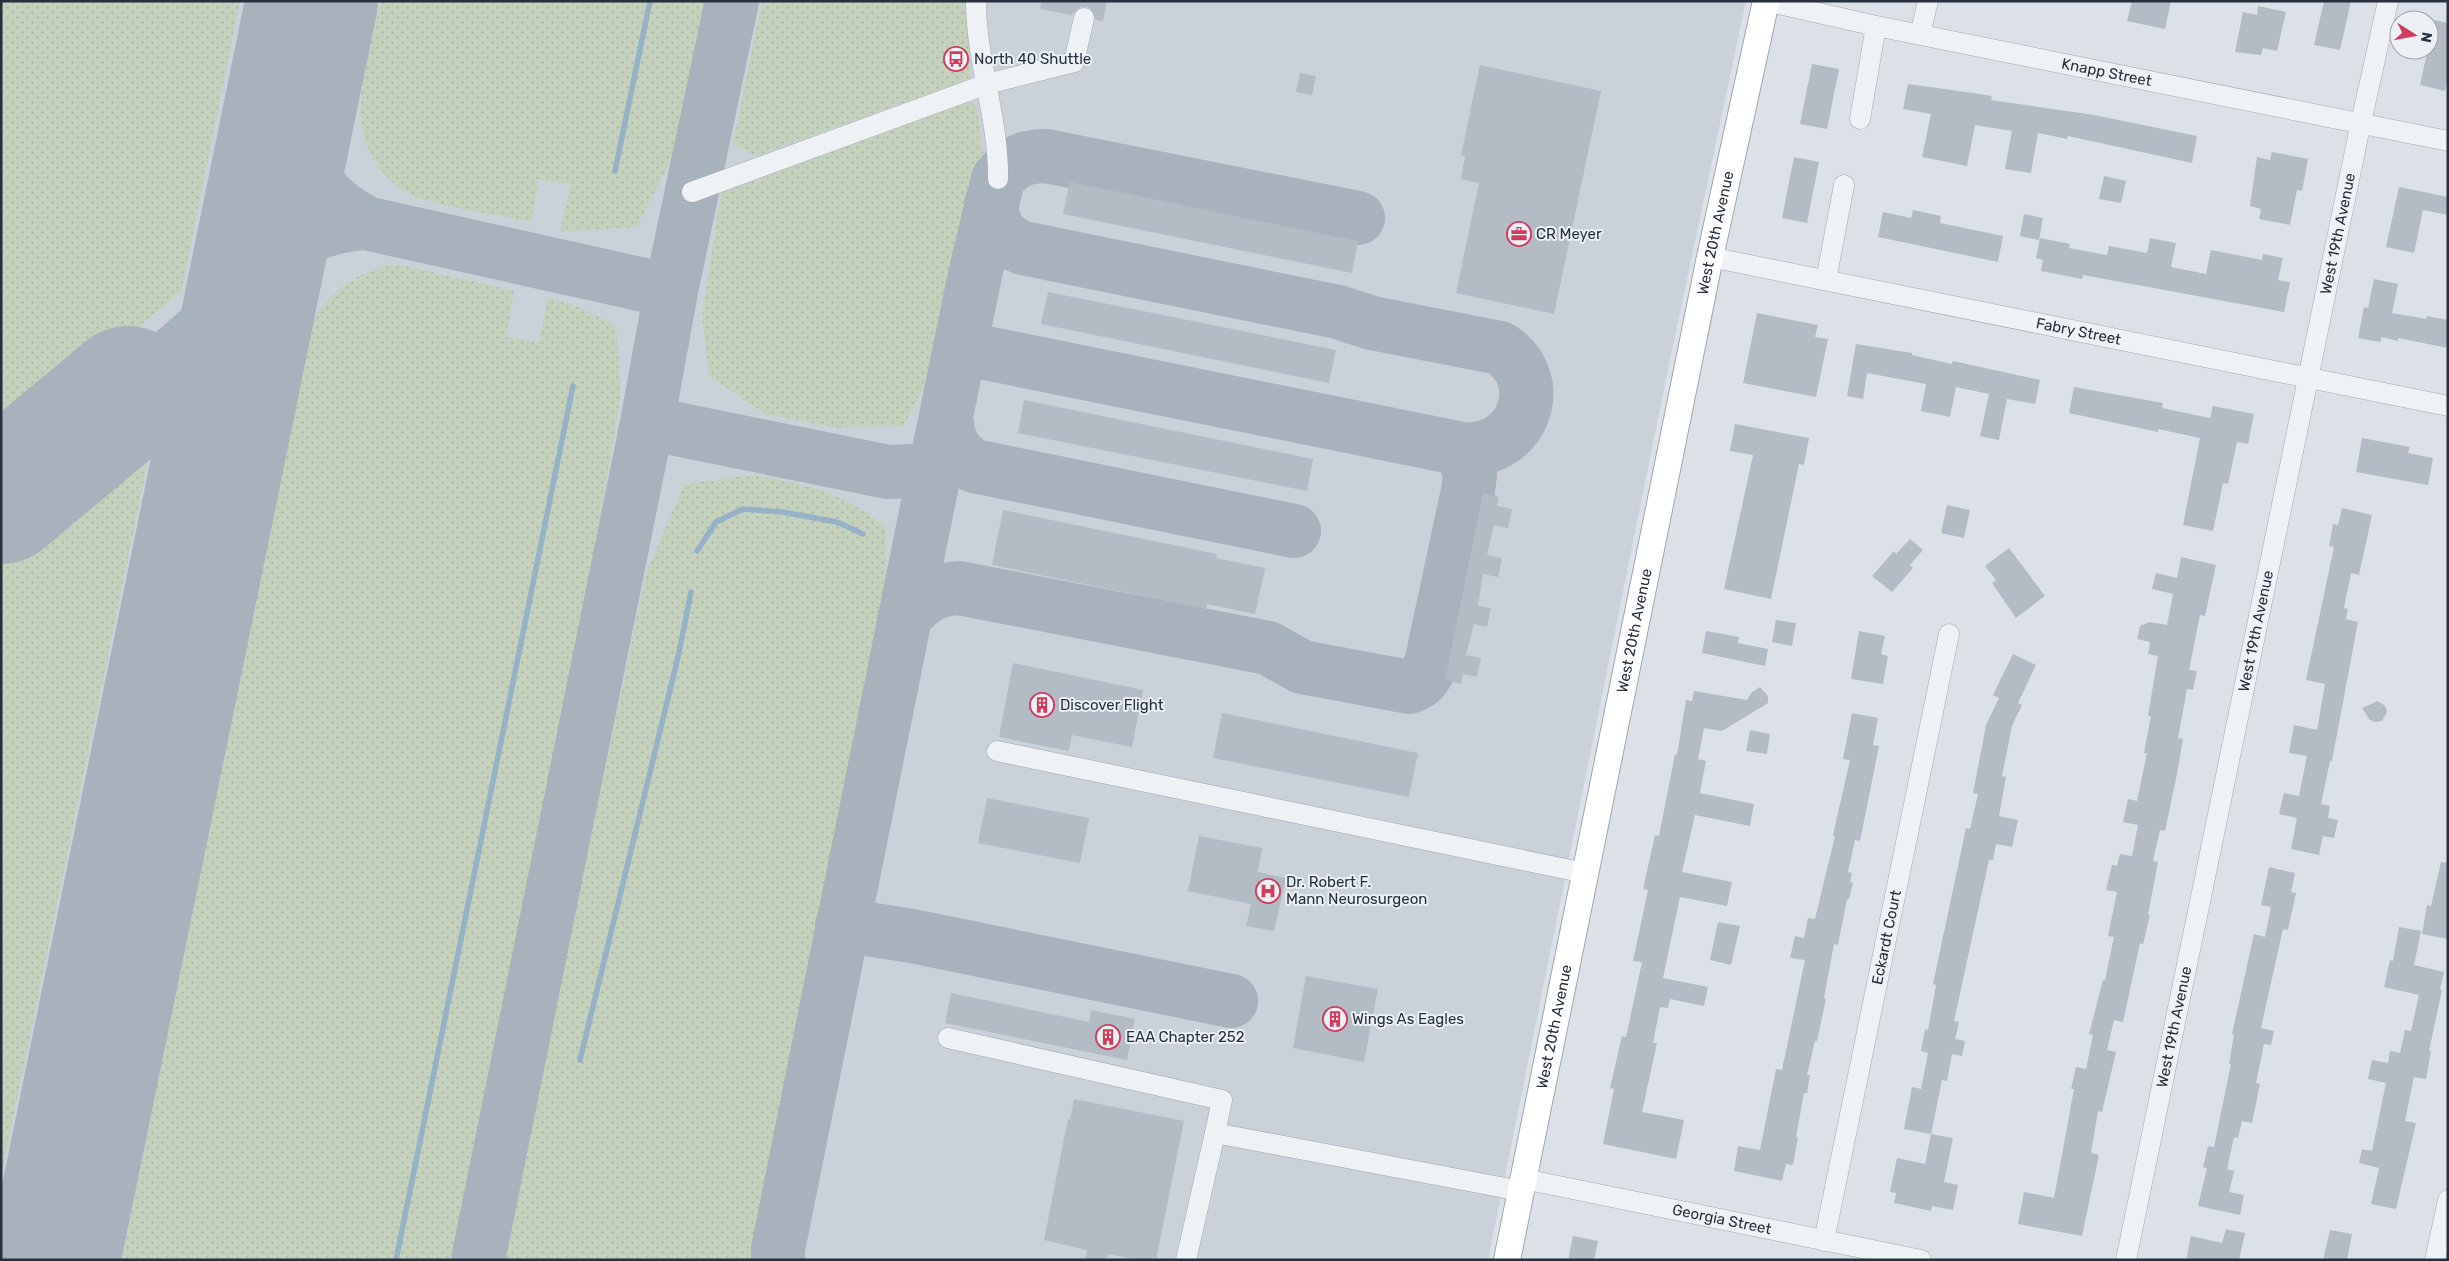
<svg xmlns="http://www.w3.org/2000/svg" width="2449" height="1261" font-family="Rubik,sans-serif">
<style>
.built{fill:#cad1d9}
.grass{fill:url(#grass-dots)}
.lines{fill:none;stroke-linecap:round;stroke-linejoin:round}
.stream{stroke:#96b2c8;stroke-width:5.5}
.taxiway{stroke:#a8b2bc;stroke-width:54}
.runway{stroke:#a8b2bc;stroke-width:132}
.building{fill:#b3bbc4}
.minor-casing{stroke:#a2a8b1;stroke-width:21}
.major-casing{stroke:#9ba7b3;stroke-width:28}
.minor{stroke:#eff2f5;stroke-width:20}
.major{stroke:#fff;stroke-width:26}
.labels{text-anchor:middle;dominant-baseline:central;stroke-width:4;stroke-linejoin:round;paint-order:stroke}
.poi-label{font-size:15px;fill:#26303e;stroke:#ecf0f5;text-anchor:start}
.street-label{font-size:15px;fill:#26303e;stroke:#ecf0f5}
</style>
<defs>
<pattern id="grass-dots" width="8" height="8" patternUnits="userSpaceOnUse" patternTransform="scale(1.25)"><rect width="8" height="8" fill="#c4d1bd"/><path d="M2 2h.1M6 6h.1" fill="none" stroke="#a8b4a4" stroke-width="1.8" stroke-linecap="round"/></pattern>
</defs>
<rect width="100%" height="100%" fill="#dce1e7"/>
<!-- built -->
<path class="built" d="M1,1H1746L1669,364L1488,1260H1Z"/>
<!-- grass -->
<path class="grass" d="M1,1H240L181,292L1,440Z
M381,1H707L677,147L637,227L560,232L571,184L539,180L531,222C494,214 455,209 419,198C408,194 398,188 390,180C339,131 368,61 381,1Z
M762,1H966L971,77L967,80L756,156L733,144Z
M967,102L973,103L977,108L983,154L981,176L938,360L904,425L835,428L766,414L709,376L702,317L721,193Z
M387,266H405L514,291L506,337L539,342L548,297L578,307L616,326L621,395L593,556L597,557L452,1260H122L312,324C327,292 353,275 387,266Z
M148,435L153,436L1,1177V555Z
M755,475C808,486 843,491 886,527V598L878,683L764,1237L763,1260H503L646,574L684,484Z"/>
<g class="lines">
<!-- stream -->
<path class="stream" d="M615,171L650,1
M697,551L716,522L743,509L782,512L837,522L863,534
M580,1060L678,657L691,592
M396,1260L573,386"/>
<!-- taxiway -->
<path class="taxiway" d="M295,83C295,98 294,114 296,129C300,171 329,204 365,222
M271,202L671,291
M243,341C265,269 282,231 364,223
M961,348L1462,449C1524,454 1550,380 1500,348L1372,323L1338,312L1023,248C1000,238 994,229 991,204
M128,392L255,282
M946,418C948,440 955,455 974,466L1294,531
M647,423L888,472L936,470
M904,619C919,599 934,589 959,588L1268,648L1302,667L1409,687C1422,683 1426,676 1431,664L1468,491L1470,475L1462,449
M842,925L912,936L1231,1001
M478,1260L647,423L671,291L732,1
M778,1260V1249L922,533L975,275L998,179C1011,162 1025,156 1046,156L1358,218"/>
<!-- runway -->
<path class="runway" d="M1,498L128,392
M54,1260L312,1"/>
</g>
<!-- building -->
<path class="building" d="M1041,1H1107L1103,21L1096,20L1092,10L1087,7H1080L1072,15L1040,9Z
M2132,1H2171L2165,29L2127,21Z
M2324,1H2351L2340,50L2314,45Z
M2258,6L2286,12L2277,51L2263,48L2261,55L2235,52L2243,12L2257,15Z
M2434,20L2448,23V78L2445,91L2420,85Z
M1812,64L1839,69L1827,129L1800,124Z
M1480,65L1601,91L1554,314L1456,293L1479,183L1461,179L1465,156L1461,155Z
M1300,73L1316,76L1312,95L1296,92Z
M1908,84L1973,93L1992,96L1991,100L2094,115L2197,136L2192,163L2068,136L2067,139L2038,133L2031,173L2005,169L2012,131L1975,125L1967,166L1922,157L1931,114L1903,109Z
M2272,152L2308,159L2302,191L2297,190L2290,225L2259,219L2261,209L2250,206L2257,157L2270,160Z
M1794,157L1819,162L1807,223L1782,218Z
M2104,176L2126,181L2121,203L2099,199Z
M1070,182L1358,241L1352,273L1063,214Z
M2399,187L2448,197V215L2423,210L2414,253L2386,247Z
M1913,210L1941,216L1940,223L2003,236L1998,262L1878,237L1883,212L1911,218Z
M2024,214L2043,218L2039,240L2020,236Z
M2040,238L2070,244L2069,248L2107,255L2109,246L2147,253L2150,238L2176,243L2171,267L2206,274L2211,250L2262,260L2263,254L2283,258L2278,280L2290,282L2284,312L2083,275L2082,279L2041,271L2043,260L2036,258Z
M2374,279L2398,284L2392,313L2426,319L2427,316L2448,320V348L2398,338V341L2382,337L2380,342L2358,338L2364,307L2368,308Z
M1048,292L1336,350L1329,383L1041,324Z
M1757,313L1818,325L1815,337L1828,339L1816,397L1743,383Z
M1856,344L1912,353V355L1952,364L1953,361L2040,380L2035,404L2007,399L1999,440L1980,436L1989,394L1956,387L1950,417L1921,411L1926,384L1867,373L1863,399L1847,396Z
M2074,387L2163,403L2162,408L2210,418L2213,406L2254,414L2248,444L2237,442L2228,484L2223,483L2213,531L2183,525L2200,438L2158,429V432L2069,413Z
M1024,400L1313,459L1307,491L1018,433Z
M1735,424L1809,438L1804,465L1799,464L1771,599L1724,589L1753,455L1730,451Z
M2362,438L2410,447L2408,453L2433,458L2428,485L2356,472Z
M1483,493L1499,497L1497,506L1512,509L1508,528L1494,525L1487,555L1502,558L1498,577L1483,574L1478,606L1491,608L1487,627L1474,624L1466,655L1481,658L1477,677L1463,674L1461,684L1445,680Z
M1947,505L1970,510L1964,538L1941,533Z
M2342,508L2372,515L2359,575L2351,573L2344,608L2348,609L2346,619L2358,622L2332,761H2330L2321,804L2330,806L2328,818L2338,820L2334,838L2323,836L2319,855L2291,849L2297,818L2279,814L2284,793L2299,796L2307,756L2289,753L2294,725L2317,730L2325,684L2306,680L2334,547L2329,546L2333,524L2338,525Z
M1003,510L1217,554L1216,558L1265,568L1255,614L1207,604L1206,609L992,565Z
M1910,539L1923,550L1910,565L1913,568L1892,592L1872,576L1894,551L1896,554Z
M2009,548L2045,596L2016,618L1992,583L1996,580L1985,566Z
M2181,557L2216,565L2205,616L2200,615L2189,670L2197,671L2193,690L2187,689L2178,738L2183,739L2177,774L2165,831L2160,830L2153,861L2158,862L2148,915H2150L2143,944L2140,943L2123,1022L2114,1020L2107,1050L2116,1052L2102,1112L2098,1111L2091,1153L2099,1155L2082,1236L2018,1224L2024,1192L2054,1198L2074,1089H2071L2076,1067L2086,1069L2093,1035L2089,1034L2103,980H2105L2114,937L2108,936L2117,892L2106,890L2112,865L2117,866L2120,854L2132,856L2138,825L2123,822L2128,799L2137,801L2147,753H2144L2151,716H2148L2158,656L2148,654L2150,642L2137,639L2140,626L2150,622L2167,625L2173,594L2152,589L2156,573L2177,578Z
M1776,620L1796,623L1792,646L1772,642Z
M1706,631L1739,637L1738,643L1768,649L1765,666L1702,653Z
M1859,631L1885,636L1881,654L1888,656L1883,684L1851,679Z
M2013,654L2036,665L2018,703L2022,705L2012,726L2002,776L2006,777L1999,816L2018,820L2012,847L1996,844L1993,860H1989L1954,1021L1959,1022L1955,1039L1965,1041L1962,1056L1952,1054L1947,1081L1942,1080L1931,1134L1904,1129L1912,1087L1921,1089L1928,1053L1921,1051L1925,1029L1928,1030L1936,985L1933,984L1966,828L1970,829L1978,794L1973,793L1986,725L1999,698L1993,695Z
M1013,663L1143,690L1132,747L1072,735L1069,751L999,737Z
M1760,687L1768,696V703L1722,731L1704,728L1698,759L1706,761L1700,793L1754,804L1750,826L1695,815L1682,872L1732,882L1727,906L1680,897L1663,978L1708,987L1704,1006L1670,999L1668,1008L1660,1007L1653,1043H1657L1642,1112L1684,1120L1676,1159L1603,1144L1614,1089L1610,1088L1622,1036L1626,1037L1642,962L1633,961L1648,890L1643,889L1655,835L1659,836L1675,754L1677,755L1686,700L1692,701L1694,691L1747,700L1752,692Z
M2378,701L2385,706L2387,712L2382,721L2374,722L2369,719L2362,708Z
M1222,713L1418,753L1409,797L1213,758Z
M1852,713L1878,718L1873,745L1879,746L1860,841L1855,840L1848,872L1852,873L1850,882L1853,883L1849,899H1847L1838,945L1834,944L1824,998L1826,999L1817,1041H1815L1807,1075H1810L1807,1093H1804L1796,1137H1798L1793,1165L1786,1164L1782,1181L1734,1171L1738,1146L1760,1150L1776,1069L1782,1070L1805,960L1790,958L1795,936L1804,938L1808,918L1815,919L1835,836L1833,835L1850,760L1843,759Z
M1750,730L1770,734L1767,754L1746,751Z
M987,798L1089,818L1080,863L978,843Z
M1199,836L1262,848L1258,872L1286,878L1274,931L1246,926L1251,904L1188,891Z
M2441,862L2448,863V939L2422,934L2427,905L2431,906Z
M2269,867L2295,873L2291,892L2296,893L2288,930L2283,929L2261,1028L2274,1031L2271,1045L2264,1044L2256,1083L2260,1084L2252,1123L2242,1121L2238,1138L2234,1137L2227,1169L2234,1171L2229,1192L2244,1195L2240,1215L2198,1206L2207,1168L2203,1167L2208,1146L2214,1147L2231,1064H2229L2234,1035L2232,1034L2254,934L2265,937L2271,907L2261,905Z
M1718,922L1740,926L1731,965L1710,960Z
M2399,927L2421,931L2414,965L2444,972L2440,989L2442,990L2429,1051H2431L2426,1079L2414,1077L2405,1121L2416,1123L2396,1209L2371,1204L2379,1168L2359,1163L2362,1149L2372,1151L2386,1083L2368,1079L2372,1060L2388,1063L2390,1051L2400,1053L2405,1030L2411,1031L2419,995L2384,987L2390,960L2393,961Z
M1306,976L1378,989L1364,1062L1293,1048Z
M951,993L1089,1022L1091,1010L1135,1019L1127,1060L945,1023Z
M1074,1099L1184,1121L1156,1260H1137L1108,1254L1107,1260H1085L1087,1250L1044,1240L1068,1119H1070Z
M1931,1134L1953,1138L1944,1182L1958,1185L1953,1210L1932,1206L1931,1211L1894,1203L1896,1193L1890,1192L1897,1158L1925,1164Z
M2226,1229L2245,1233L2239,1260H2186L2191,1236L2222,1243Z
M2330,1230L2352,1234L2347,1260H2323Z
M1573,1236L1598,1241L1594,1260H1568Z"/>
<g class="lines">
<defs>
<g id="minor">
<path d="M976,1C976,61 999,119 998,179"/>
<path id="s1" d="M1766,1L1876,26L2448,141"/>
<path d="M1920,34L1928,1"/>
<path d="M1860,119L1876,26"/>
<path d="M692,192L987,84L1074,62L1084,18"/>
<path id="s2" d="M1710,257L2448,406"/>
<path d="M1826,280L1844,185"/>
<path d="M997,751L1585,873"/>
<path d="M948,1038L1222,1100L1215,1133L1521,1191"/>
<path id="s3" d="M1524,1179L1921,1260"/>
<path id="s4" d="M1824,1241L1949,634"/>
<path d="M1186,1260L1215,1133"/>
<path id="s5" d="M2126,1260L2361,122L2388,1"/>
<path d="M2435,1260L2448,1200"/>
</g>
<g id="major">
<path id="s6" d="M1507,1260L1710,257L1766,1"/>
</g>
</defs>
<!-- minor casing -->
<use href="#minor" class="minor-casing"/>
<!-- major casing -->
<use href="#major" class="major-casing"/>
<!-- minor -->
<use href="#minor" class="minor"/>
<!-- major -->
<use href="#major" class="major"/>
</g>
<!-- icons -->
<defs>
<symbol id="bus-ring" viewBox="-11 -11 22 22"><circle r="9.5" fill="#ecf0f5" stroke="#d13c5e" stroke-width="1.5"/><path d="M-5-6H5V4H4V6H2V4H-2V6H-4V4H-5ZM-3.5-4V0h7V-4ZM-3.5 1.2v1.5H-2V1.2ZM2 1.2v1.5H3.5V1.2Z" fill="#d13c5e"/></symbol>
<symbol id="office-ring" viewBox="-11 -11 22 22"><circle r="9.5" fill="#ecf0f5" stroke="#d13c5e" stroke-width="1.5"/><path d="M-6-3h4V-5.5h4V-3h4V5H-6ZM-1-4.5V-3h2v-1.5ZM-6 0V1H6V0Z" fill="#d13c5e"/></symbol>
<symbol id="building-ring" viewBox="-11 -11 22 22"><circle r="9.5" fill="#ecf0f5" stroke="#d13c5e" stroke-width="1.5"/><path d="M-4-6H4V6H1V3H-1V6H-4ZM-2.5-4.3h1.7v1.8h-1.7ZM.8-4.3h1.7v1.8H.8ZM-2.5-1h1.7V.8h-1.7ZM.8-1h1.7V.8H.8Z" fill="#d13c5e"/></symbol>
<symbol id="hospital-ring" viewBox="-11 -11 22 22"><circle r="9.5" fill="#ecf0f5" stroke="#d13c5e" stroke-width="1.5"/><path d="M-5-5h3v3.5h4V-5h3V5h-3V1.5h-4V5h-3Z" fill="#d13c5e"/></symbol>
</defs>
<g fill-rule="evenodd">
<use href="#bus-ring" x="942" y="45" width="28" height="28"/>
<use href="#office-ring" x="1505" y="220" width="28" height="28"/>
<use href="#building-ring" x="1028" y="691" width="28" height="28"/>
<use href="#hospital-ring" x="1254" y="877" width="28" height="28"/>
<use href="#building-ring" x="1321" y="1005" width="28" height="28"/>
<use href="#building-ring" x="1094" y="1023" width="28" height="28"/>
</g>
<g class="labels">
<!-- poi labels -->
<g class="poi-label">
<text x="974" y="59">North 40 Shuttle</text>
<text x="1536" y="234">CR Meyer</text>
<text x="1060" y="705">Discover Flight</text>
<text x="1286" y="882">Dr. Robert F.<tspan x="1286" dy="17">Mann Neurosurgeon</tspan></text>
<text x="1352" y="1019">Wings As Eagles</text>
<text x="1126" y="1037">EAA Chapter 252</text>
</g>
<!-- street labels -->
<g class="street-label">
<text stroke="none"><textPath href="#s1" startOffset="348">Knapp Street</textPath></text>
<text stroke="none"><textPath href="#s6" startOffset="1048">West 20th Avenue</textPath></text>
<text stroke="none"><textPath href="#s5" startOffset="1048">West 19th Avenue</textPath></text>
<text stroke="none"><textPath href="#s2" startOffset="376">Fabry Street</textPath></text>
<text stroke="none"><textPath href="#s6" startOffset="642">West 20th Avenue</textPath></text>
<text stroke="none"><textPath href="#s5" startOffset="642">West 19th Avenue</textPath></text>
<text stroke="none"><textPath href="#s4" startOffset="310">Eckardt Court</textPath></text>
<text stroke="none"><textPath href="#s6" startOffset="238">West 20th Avenue</textPath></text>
<text stroke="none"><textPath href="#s5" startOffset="238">West 19th Avenue</textPath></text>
<text stroke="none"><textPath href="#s3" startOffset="202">Georgia Street</textPath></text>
</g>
</g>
<!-- border -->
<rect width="2449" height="1261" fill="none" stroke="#26303e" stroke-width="5"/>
<!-- north arrow -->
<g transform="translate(2414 35) rotate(101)"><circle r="24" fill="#ecf0f5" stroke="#9da3ac"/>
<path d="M0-4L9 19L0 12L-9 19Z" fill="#d13c5e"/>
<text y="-8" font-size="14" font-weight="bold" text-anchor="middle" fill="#26303e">N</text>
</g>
</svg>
